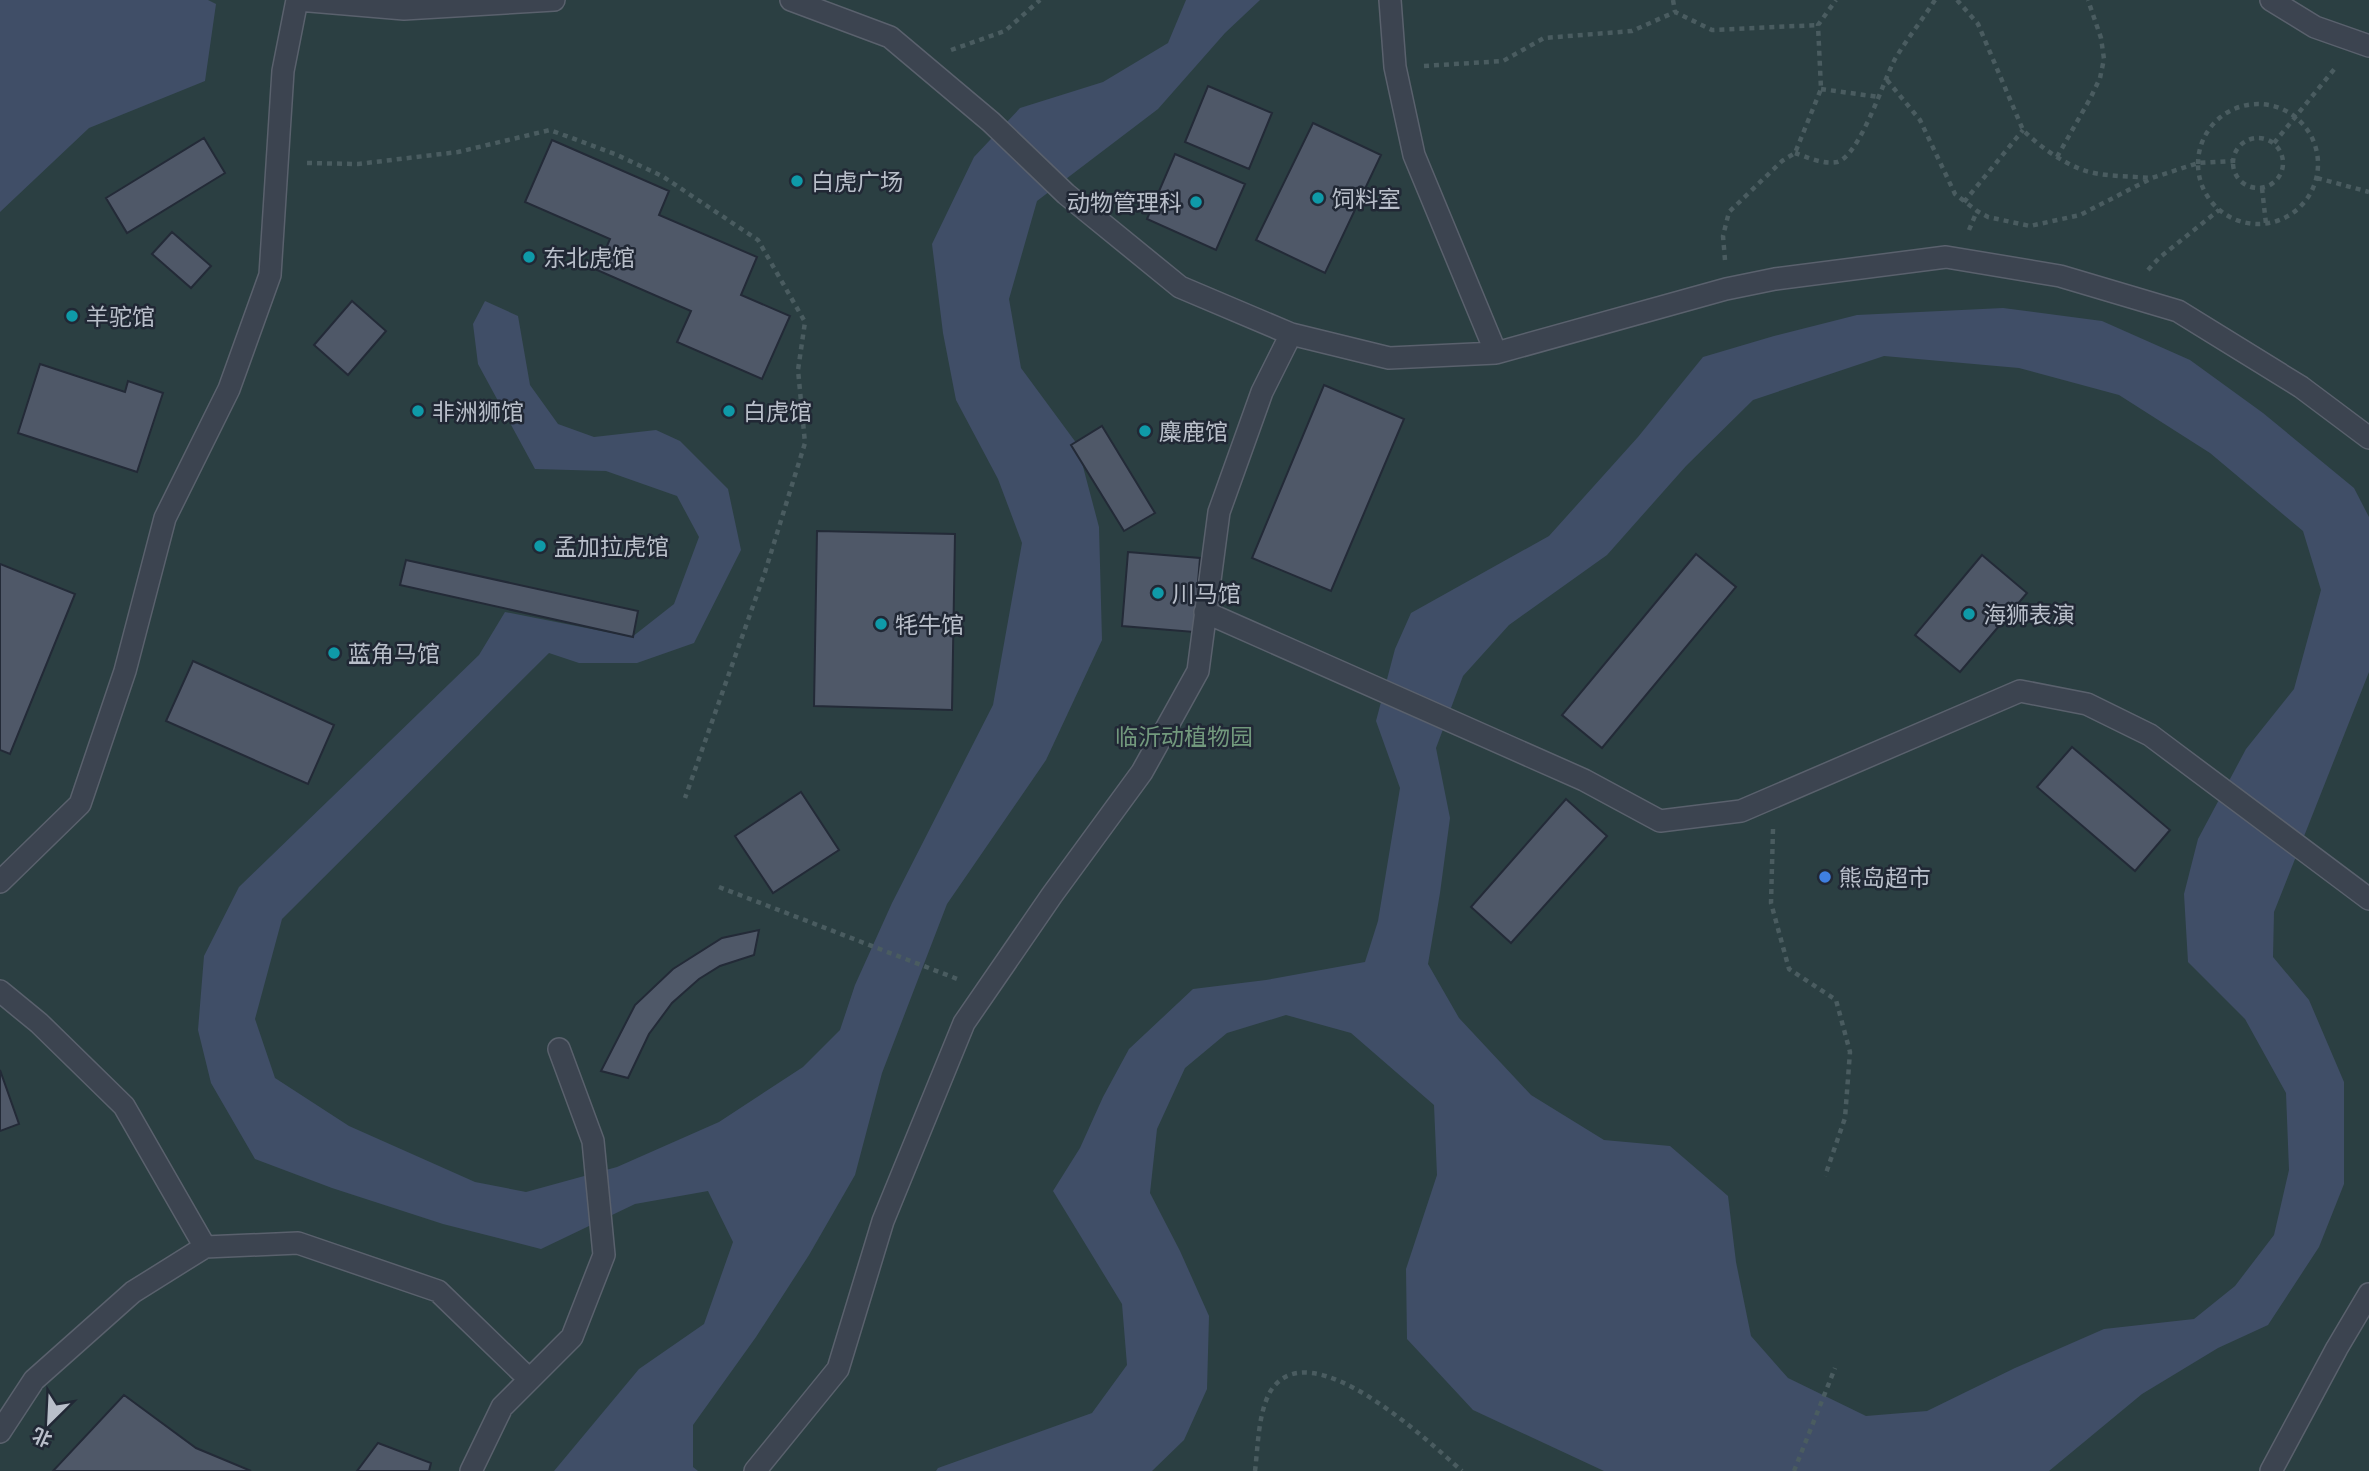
<svg xmlns="http://www.w3.org/2000/svg" width="2369" height="1471" font-family="Quicksand,'Noto Sans SC',sans-serif">
<style>
.green{fill:#2b3f42}
.water{fill:#404e67;fill-rule:evenodd}
.building{fill:#4f5868;stroke:#232a37;stroke-width:2}
.lines{fill:none;stroke-linecap:round;stroke-linejoin:round}
.lane-casing{stroke:#5a616d;stroke-width:24}
.path{stroke:#4a5c60;stroke-width:4.5;stroke-dasharray:5 5;stroke-linecap:butt}
.lane{stroke:#3c4450;stroke-width:21}
.culture-dot{fill:#0f9aa8;stroke:#212835;stroke-width:2.5}
.shop-dot{fill:#3f7fe0;stroke:#212835;stroke-width:2.5}
.labels{text-anchor:middle;dominant-baseline:central;stroke-width:5;stroke-linejoin:round;paint-order:stroke}
.poi-label{font-size:23px;fill:#b9bfca;stroke:#212835;text-anchor:start}
.park-label{font-size:23px;fill:#72997d;stroke:#212835}
</style>
<rect width="100%" height="100%" fill="#283140"/>
<!-- green -->
<path class="green" d="M0,0H2369V1471H0Z"/>
<!-- water -->
<path class="water" d="M0,0H208L216,4L205,81L89,128L0,212Z
M1186,0H1260L1225,33L1158,109L1037,201L1009,299L1021,368L1077,444L1099,527L1102,640L1046,760L947,904L882,1073L855,1175L809,1255L756,1337L693,1425V1467L698,1471H554L639,1369L704,1324L733,1242L708,1191L635,1204L541,1249L443,1224L332,1188L255,1159L211,1083L198,1030L204,956L239,887L479,655L505,612L632,637L674,604L699,537L677,496L606,471L535,469L478,364L473,324L485,301L518,316L530,385L558,424L594,437L656,430L680,441L728,489L741,550L694,643L637,663H579L549,653L282,919L255,1019L275,1078L349,1126L475,1182L526,1192L617,1167L719,1122L803,1067L840,1030L855,985L892,903L993,705L1022,543L998,479L956,400L943,333L932,244L974,157L1020,108L1103,82L1168,43Z
M2003,308L2102,321L2190,360L2263,413L2354,488L2369,517V672L2274,912L2273,957L2309,1000L2344,1082V1184L2319,1247L2268,1325L2218,1348L2142,1394L2049,1471H1604L1473,1410L1407,1339L1406,1269L1437,1175L1434,1105L1351,1033L1286,1015L1227,1033L1185,1068L1157,1129L1150,1193L1180,1251L1209,1316L1207,1389L1184,1440L1152,1471H936L938,1468L1092,1413L1127,1365L1122,1304L1053,1191L1080,1148L1103,1097L1129,1049L1193,989L1266,980L1365,962L1378,921L1400,788L1376,721L1395,649L1411,613L1549,536L1638,437L1703,357L1774,336L1857,315ZM1884,356L2019,368L2119,395L2210,453L2303,531L2321,590L2294,689L2246,749L2198,839L2184,894L2188,962L2245,1019L2286,1093L2289,1170L2274,1235L2235,1286L2194,1319L2104,1329L2015,1368L1927,1411L1866,1416L1788,1378L1751,1336L1736,1262L1728,1196L1670,1146L1604,1140L1531,1095L1459,1018L1428,964L1440,893L1450,818L1436,748L1463,676L1509,625L1607,555L1686,466L1753,400Z"/>
<!-- building -->
<path class="building" d="M1208,86L1272,113L1249,169L1185,142Z
M1313,123L1381,155L1325,273L1256,240Z
M204,138L225,173L127,233L106,198Z
M552,140L669,191L659,215L757,257L741,295L790,316L762,379L677,342L691,311L597,270L610,239L525,202Z
M1175,154L1245,184L1216,250L1147,219Z
M172,232L211,266L191,288L152,254Z
M352,301L386,331L348,375L314,345Z
M40,364L125,392L128,381L163,393L137,472L18,433Z
M1324,385L1404,419L1331,591L1252,558Z
M1102,426L1155,513L1124,531L1071,445Z
M817,531L955,534L952,710L814,706Z
M1128,552L1200,558L1194,632L1122,626Z
M1696,554L1736,587L1602,748L1562,715Z
M1982,555L2027,593L1960,672L1915,635Z
M406,560L638,611L633,637L400,585Z
M0,564L75,594L10,754L0,750Z
M193,661L334,725L308,784L166,721Z
M2072,747L2170,830L2135,871L2037,787Z
M801,792L839,850L773,893L735,836Z
M1566,799L1607,836L1511,943L1471,907Z
M759,930L754,955L720,966L699,979L672,1003L649,1034L628,1078L601,1071L635,1005L673,969L722,938Z
M0,1070L19,1124L0,1131Z
M124,1395L196,1448L251,1471H53Z
M378,1443L431,1463L429,1471H357Z"/>
<g class="lines">
<defs>
<path id="lane" d="M298,0L404,9L554,0
M791,0L890,37L991,122L1066,194L1180,287L1291,334L1389,358L1496,353L1414,155L1395,67L1390,0
M2271,0L2315,27L2369,46
M1496,353L1726,289L1775,279L1946,257L2060,276L2178,311L2301,387L2369,438
M1205,612L1584,780L1660,821L1741,811L2020,691L2087,704L2150,735L2369,899
M0,882L80,804L125,671L165,518L229,389L270,275L283,71L297,0
M0,991L39,1023L124,1106L205,1247
M0,1432L34,1380L133,1292L205,1247L298,1243L438,1291L529,1379
M471,1471L502,1407L572,1337L604,1255L593,1141L559,1049
M755,1471L838,1369L883,1221L964,1023L1052,895L1142,772L1198,671L1219,512L1262,392L1291,334
M2271,1471L2337,1348L2369,1294"/>
</defs>
<!-- lane casing -->
<use href="#lane" class="lane-casing"/>
<!-- path -->
<path class="path" d="M1673,0L1675,12
M1957,0L1978,24L2023,130C2039,146 2061,162 2083,170C2103,177 2129,176 2150,178
M951,50L1005,31L1040,0
M1424,66L1503,61L1544,38L1632,31L1675,12L1712,30L1818,25
M1887,80L1920,120L1955,194L1977,211L1988,217L2030,226L2080,215L2152,178L2198,163L2233,161
M1821,89L1879,97
M2198 164a60 60 0 1 1 120 0a60 60 0 1 1-120 0Z
M2233 163a25 25 0 1 1 50 0a25 25 0 1 1-50 0Z
M2274,143L2336,67
M1795,153C1807,157 1824,165 1837,162C1860,156 1884,79 1895,59C1907,39 1922,20 1935,0
M2057,157L2091,97L2100,78L2104,59L2101,38L2088,0
M307,163L358,164L458,152L550,130L615,154L662,176L758,240L805,322L798,370L805,443L765,572L685,798
M2317,178L2369,192
M2262,188L2266,224
M1964,202L2023,130
M1969,230L1977,211
M1725,260L1723,236L1729,212L1782,161L1795,153L1821,89L1818,25L1836,0
M2148,270L2159,258L2219,210
M1773,829L1771,903L1789,969L1836,1000L1850,1052L1845,1118L1825,1176
M719,887L960,980
M1255,1471C1258,1447 1258,1414 1270,1392C1309,1327 1430,1443 1462,1471
M1794,1471L1835,1368"/>
<!-- lane -->
<use href="#lane" class="lane"/>
</g>
<!-- markers -->
<g class="culture-dot">
<circle cx="797" cy="181" r="7"/>
<circle cx="1318" cy="198" r="7"/>
<circle cx="1196" cy="202" r="7"/>
<circle cx="529" cy="257" r="7"/>
<circle cx="72" cy="316" r="7"/>
<circle cx="418" cy="411" r="7"/>
<circle cx="729" cy="411" r="7"/>
<circle cx="1145" cy="431" r="7"/>
<circle cx="540" cy="546" r="7"/>
<circle cx="1158" cy="593" r="7"/>
<circle cx="1969" cy="614" r="7"/>
<circle cx="881" cy="624" r="7"/>
<circle cx="334" cy="653" r="7"/>
</g>
<circle class="shop-dot" cx="1825" cy="877" r="7"/>
<g class="labels">
<!-- poi labels -->
<g class="poi-label">
<text x="811" y="181">白虎广场</text>
<text x="1332" y="198">饲料室</text>
<text x="1182" y="202" text-anchor="end">动物管理科</text>
<text x="543" y="257">东北虎馆</text>
<text x="86" y="316">羊驼馆</text>
<text x="432" y="411">非洲狮馆</text>
<text x="743" y="411">白虎馆</text>
<text x="1159" y="431">麋鹿馆</text>
<text x="554" y="546">孟加拉虎馆</text>
<text x="1172" y="593">川马馆</text>
<text x="1983" y="614">海狮表演</text>
<text x="895" y="624">牦牛馆</text>
<text x="348" y="653">蓝角马馆</text>
<text x="1839" y="877">熊岛超市</text>
</g>
<!-- park labels -->
<g class="park-label">
<text x="1184" y="736">临沂动植物园</text>
</g>
</g>
<!-- north arrow -->
<g transform="translate(49 1422) rotate(204)" stroke="#212835" stroke-width="5" paint-order="stroke">
<path d="M0-5L12 26L0 18L-12 26Z" fill="#b9bfca"/>
<text y="-10" font-size="19" font-weight="bold" text-anchor="middle" fill="#b9bfca">北</text>
</g>
</svg>
